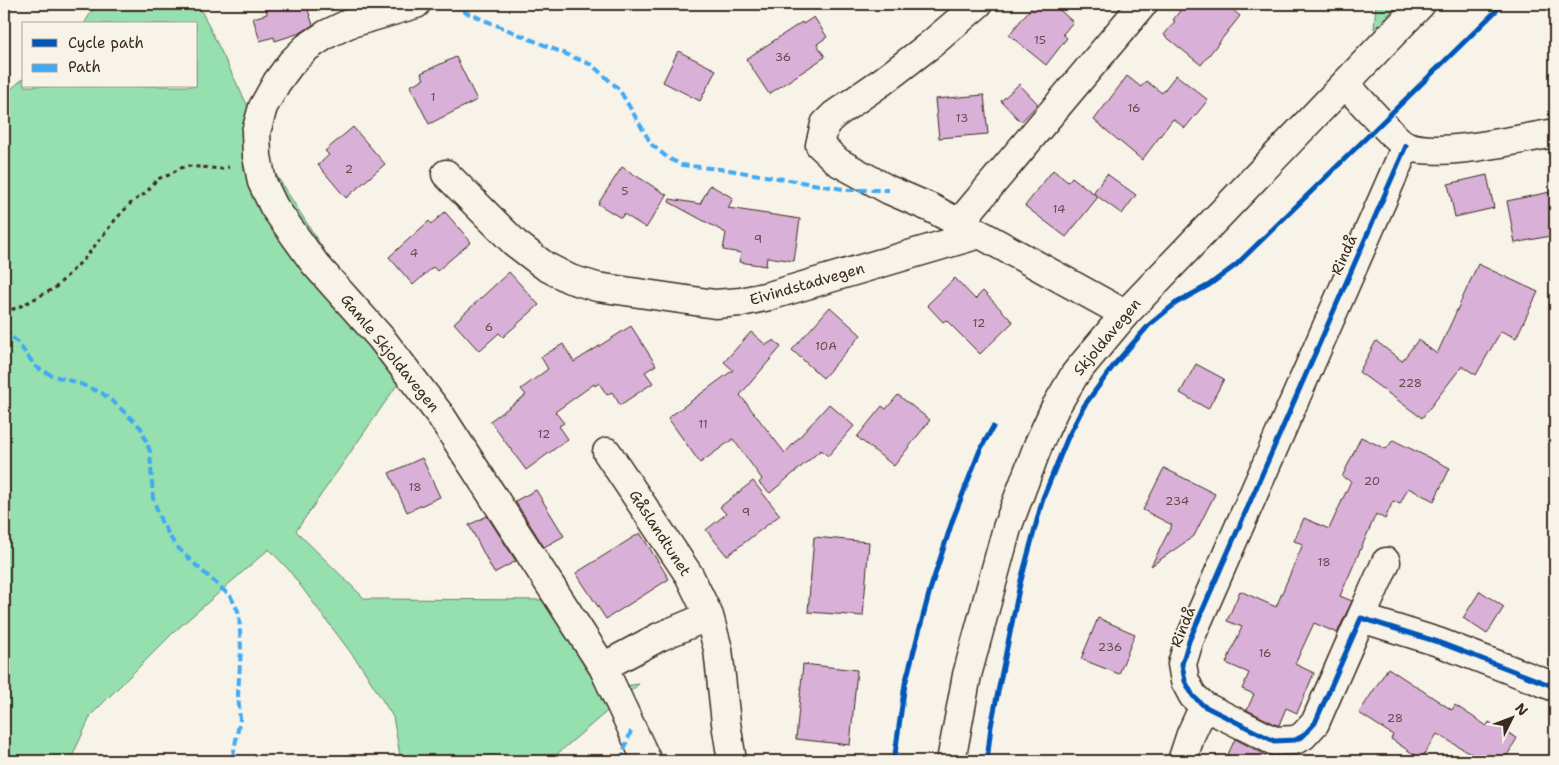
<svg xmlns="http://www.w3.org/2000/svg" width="1559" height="765" font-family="'Shantell Sans',sans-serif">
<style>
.green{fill:#96dfaf;stroke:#688466}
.building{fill:#d9b1d8;stroke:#3b2a1e}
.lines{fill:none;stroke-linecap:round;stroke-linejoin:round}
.minor-casing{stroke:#3b2a1e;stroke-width:31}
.secondary-casing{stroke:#3b2a1e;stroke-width:31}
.path{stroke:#3b2a1e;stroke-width:3;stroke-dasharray:4 4;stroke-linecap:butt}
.minor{stroke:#f7f3e8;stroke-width:28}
.secondary{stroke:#f7f3e8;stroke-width:28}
.quiet{stroke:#3fa9f5;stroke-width:4;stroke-dasharray:8 4;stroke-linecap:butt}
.cycleway-casing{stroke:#f7f3e8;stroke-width:8}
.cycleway{stroke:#0057b8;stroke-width:5}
.labels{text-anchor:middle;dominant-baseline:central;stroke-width:4;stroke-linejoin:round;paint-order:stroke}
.number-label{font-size:12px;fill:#624c4c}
.street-label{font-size:15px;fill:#3b2a1e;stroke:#f7f3e8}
</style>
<rect width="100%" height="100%" fill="#f7f3e8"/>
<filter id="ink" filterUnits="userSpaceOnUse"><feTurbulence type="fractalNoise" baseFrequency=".02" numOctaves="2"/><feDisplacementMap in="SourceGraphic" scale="10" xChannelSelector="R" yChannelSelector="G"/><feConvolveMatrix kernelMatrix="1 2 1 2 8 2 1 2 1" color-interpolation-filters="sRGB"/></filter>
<g filter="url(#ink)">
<!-- green -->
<path class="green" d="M96,4H198L255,121L264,156L404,375L296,531L365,599L561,600L616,687L639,684L549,761H401L393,717L363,669L288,569L269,549L175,631L91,715L70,761H4V95L24,78V86H196V24H84Z
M1376,4H1399L1374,29Z"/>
<!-- building -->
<path class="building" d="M284,4H306L313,25L300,33L275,41L274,37L260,41L253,18L267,14L266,9Z
M1034,4H1053L1073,22L1063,34L1067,38L1046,65L1009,35Z
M1185,4H1226L1240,16L1201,65L1164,35L1175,21L1173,20Z
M814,17L827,37L817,44L825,57L769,94L746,59L802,22L803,24Z
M678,51L716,70L700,101L663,82Z
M456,57L477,100L429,124L410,86L424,79L421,73Z
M1176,75L1208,100L1185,128L1173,119L1142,160L1094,120L1127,76L1141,87L1146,81L1162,93Z
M1019,84L1038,104L1021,122L1001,101Z
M984,95L988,134L939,138L935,99Z
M353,127L385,164L346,198L318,165L329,155L325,151Z
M622,167L667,195L646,228L624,214L621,218L598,204Z
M1053,170L1068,182L1072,177L1098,197L1066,237L1025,206Z
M1107,174L1136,195L1122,214L1093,193Z
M1487,175L1494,208L1455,217L1448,184Z
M710,185L733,198L728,208L800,219L794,261L767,257L766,266L739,262L741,253L723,250L726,233L669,202L670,199L700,204Z
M1555,191V235L1515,243L1507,201Z
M445,212L471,242L437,271L433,267L413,285L389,257L429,221L431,224Z
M1478,264L1538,292L1516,338L1501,331L1476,375L1462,366L1422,418L1359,372L1376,341L1402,361L1418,340L1437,354Z
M509,272L539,305L503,337L499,333L479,351L454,323Z
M955,278L975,299L983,291L1013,322L980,354L946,320L943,322L927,305Z
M830,307L861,335L823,378L792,350Z
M631,326L656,365L645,372L653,383L620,405L612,392L607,395L599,383L595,386L594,384L555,412L564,423L559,426L568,439L526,470L490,421L526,395L521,389L548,369L541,357L563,344L574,362Z
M751,332L766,345L774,340L781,347L740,395L785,453L829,404L854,426L828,456L821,450L770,493L759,483L762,479L733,439L700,463L668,418L733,370L724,362Z
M1196,364L1224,379L1208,409L1180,393Z
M898,395L930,420L894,466L857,437L882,406L886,409Z
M1361,437L1386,449L1393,440L1450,468L1434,501L1408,488L1400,504L1393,501L1385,519L1376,514L1340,596L1352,601L1337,633L1314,623L1295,664L1314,673L1297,713L1286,708L1279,725H1277L1247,710L1254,694L1242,689L1249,673L1226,663L1242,627L1227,621L1240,591L1276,607L1303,544L1294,541L1304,518L1329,529L1351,481L1342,477Z
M422,458L440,497L407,512L389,473Z
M1164,468L1215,494L1194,536L1151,566L1172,525L1143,510Z
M753,481L780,515L727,556L706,530L726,514L720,507Z
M536,490L564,536L544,547L515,501Z
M487,516L516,561L494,573L469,525Z
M640,533L669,579L606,619L576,573Z
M814,537L869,542L863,616L808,612Z
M1480,591L1504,607L1487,634L1463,618Z
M1098,618L1135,634L1119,674L1081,659Z
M803,664L857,670L850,745L796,739Z
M1388,668L1452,710L1455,705L1487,726L1489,722L1517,738L1504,761H1484L1437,734L1421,759L1391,739L1393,735L1359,713Z
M1235,739L1266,755L1264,761H1225Z"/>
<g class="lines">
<defs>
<path id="minor" d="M416,4L348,24L327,34L306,48L291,63L277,82L263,107L256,132L257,156L262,182L274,207L315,264L381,338L441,416L603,667L647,761
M978,4L930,45L883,81L834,115L825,124L820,145L838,162L889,190L931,208L980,234
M1345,84C1355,94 1398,143 1407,146C1441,158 1518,139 1555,133
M1406,146L1189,641L1182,664L1185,681L1193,696L1204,706L1274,741L1295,740L1303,736L1315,723L1361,618L1438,642L1555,687
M446,174L515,243L545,266L570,279L597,287L715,304L741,302L769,296L980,234L1125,314
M959,223L1143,4
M607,452L689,575L709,616L718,649L726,723L732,761
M1361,618L1386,562
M603,667L659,637L709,616
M1182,761L1191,734L1204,706"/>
<path id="secondary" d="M951,761L967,675L1007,528L1039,443L1055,408L1075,374L1125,314L1421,4"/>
</defs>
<!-- minor casing -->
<use href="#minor" class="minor-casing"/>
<!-- secondary casing -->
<use href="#secondary" class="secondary-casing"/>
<!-- path -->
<path class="path" d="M4,312L19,307L55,288L86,257L115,220L132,202L146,193L157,179L169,175L180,168L188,166L222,169L229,167"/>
<!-- minor -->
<use href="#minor" class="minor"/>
<!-- secondary -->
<use href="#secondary" class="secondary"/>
<!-- quiet -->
<path class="quiet" d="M453,4L465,12L592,65L619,89L652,145L668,158L682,165L729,170L849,190H889
M4,329L18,343L36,367L51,375L78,383L102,393L117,405L141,428L150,451L153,498L161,521L175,545L199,568L231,597L239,613L241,649L238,694L240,719L232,761
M620,761L632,728"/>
<defs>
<path id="cycleway" d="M1406,146L1189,641L1182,664L1185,681L1193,696L1204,706L1274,741L1295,740L1303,736L1315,723L1361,618L1438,642L1555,687
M894,761L905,684L930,590L953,519L980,450L993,427
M987,761L991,726L1020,584L1043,498L1068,437L1084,406L1114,365L1149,325L1176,303L1209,285L1236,265L1503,4"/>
</defs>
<!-- cycleway casing -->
<use href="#cycleway" class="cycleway-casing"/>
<!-- cycleway -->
<use href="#cycleway" class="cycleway"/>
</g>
</g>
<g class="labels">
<!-- number labels -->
<g class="number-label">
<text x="1040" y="40">15</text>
<text x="783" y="57">36</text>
<text x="433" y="97">1</text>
<text x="1134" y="108">16</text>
<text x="962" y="118">13</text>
<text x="349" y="169">2</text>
<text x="625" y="191">5</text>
<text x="1059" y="209">14</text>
<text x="758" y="239">9</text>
<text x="414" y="253">4</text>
<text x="979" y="323">12</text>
<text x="489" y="327">6</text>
<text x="826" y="346">10A</text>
<text x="1410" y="383">228</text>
<text x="703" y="424">11</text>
<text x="544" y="434">12</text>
<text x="1372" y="481">20</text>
<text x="415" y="487">18</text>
<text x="1177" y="501">234</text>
<text x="746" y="512">9</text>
<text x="1324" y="562">18</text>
<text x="1110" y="647">236</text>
<text x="1265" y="653">16</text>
<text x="1395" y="718">28</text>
</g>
<!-- street labels -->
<g class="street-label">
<text transform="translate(1344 255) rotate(-66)">Rindå</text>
<text transform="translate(807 284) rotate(-16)">Eivindstadvegen</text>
<text transform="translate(1107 337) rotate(-50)">Skjoldavegen</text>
<text transform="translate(390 353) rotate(51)">Gamle Skjoldavegen</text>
<text transform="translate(660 533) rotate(57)">Gåslandtunet</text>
<text transform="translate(1183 627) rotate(-68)">Rindå</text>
</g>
</g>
<!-- margin -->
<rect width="1559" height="765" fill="none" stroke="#f7f3e8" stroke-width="20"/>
<rect x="10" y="10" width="1539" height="745" fill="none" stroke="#3b2a1e" stroke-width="2" filter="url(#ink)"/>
<!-- legend -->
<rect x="22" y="22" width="175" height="65" fill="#f7f3e8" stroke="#aca397"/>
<rect x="32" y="39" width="25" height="8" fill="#0057b8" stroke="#aca397"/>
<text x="68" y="48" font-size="15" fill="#3b2a1e">Cycle path</text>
<rect x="32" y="64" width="25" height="8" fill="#3fa9f5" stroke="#aca397"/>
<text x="68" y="72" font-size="15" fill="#3b2a1e">Path</text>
<!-- north arrow -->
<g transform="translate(1512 718) rotate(48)" stroke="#f7f3e8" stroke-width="4" paint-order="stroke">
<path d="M0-4L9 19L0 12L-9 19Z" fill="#3b2a1e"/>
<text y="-8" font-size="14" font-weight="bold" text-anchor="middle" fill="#3b2a1e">N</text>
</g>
</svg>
